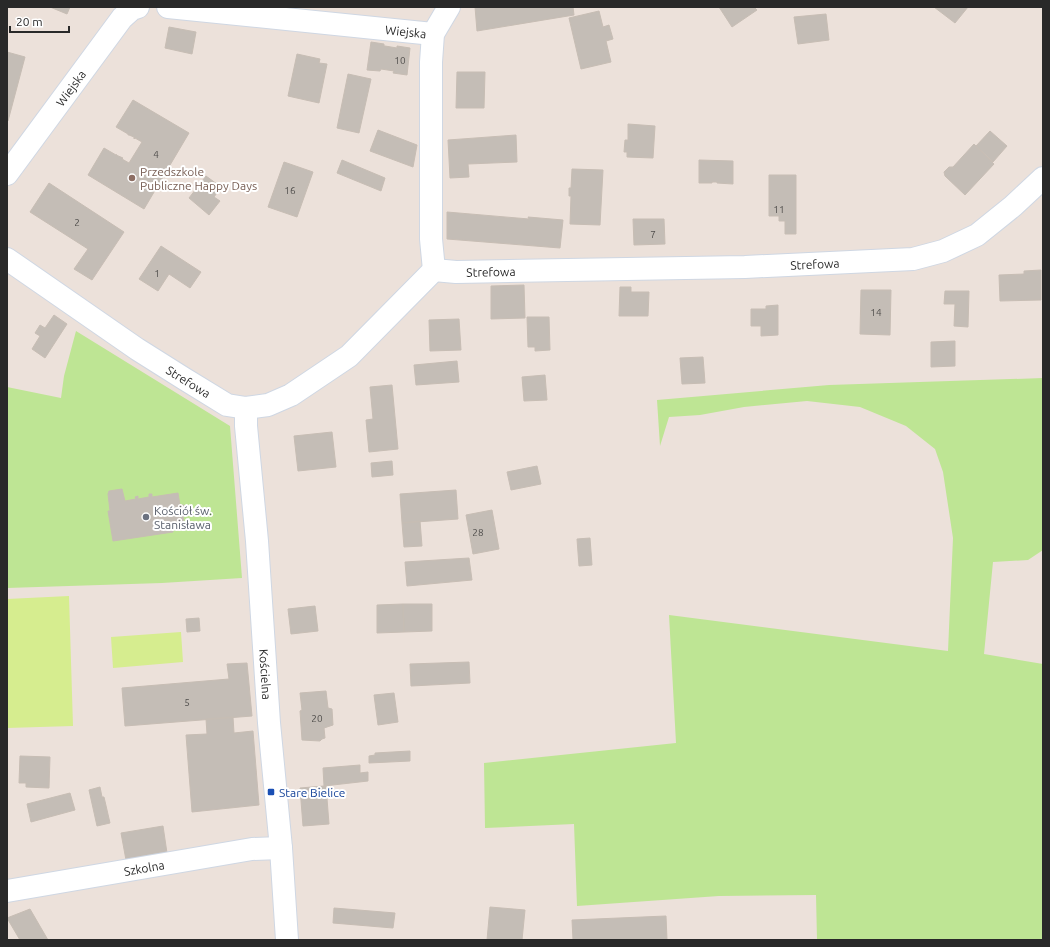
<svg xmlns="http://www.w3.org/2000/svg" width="1050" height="947" font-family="Ubuntu,sans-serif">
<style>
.green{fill:#bee594}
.pitch{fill:#d6ed8f}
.building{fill:#c4bdb6;stroke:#c7bdb4}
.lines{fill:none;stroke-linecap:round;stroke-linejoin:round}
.minor-casing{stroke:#cfd7e3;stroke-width:24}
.minor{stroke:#fff;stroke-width:22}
.education-dot{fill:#8d6e63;stroke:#fff;stroke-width:1.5}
.worship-dot{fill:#6b7280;stroke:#fff;stroke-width:1.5}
.transit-dot{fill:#1a4fb4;stroke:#fff;stroke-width:1.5}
.labels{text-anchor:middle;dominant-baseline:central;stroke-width:4;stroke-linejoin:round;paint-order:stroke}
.number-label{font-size:10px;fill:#504e4c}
.street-label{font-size:12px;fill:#292929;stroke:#fff}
.education-label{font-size:12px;fill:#785e54;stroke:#fff;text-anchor:start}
.worship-label{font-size:12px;fill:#5b616d;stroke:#fff;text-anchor:start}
.transit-label{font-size:12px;fill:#164399;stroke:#fff;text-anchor:start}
</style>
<rect width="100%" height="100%" fill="#ece1da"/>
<!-- green -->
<path class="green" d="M76,331L230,426L242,578L162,583L7,588V387L61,398L64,376Z
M1043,378V550L1028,560L993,562L984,654L1043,664V940H817L816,895L719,896L577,906L574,824L485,828L484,763L676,743L669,615L948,651L953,538L943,472L935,449L906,426L860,407L807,401L744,407L700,415L669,417L660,446L657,400L829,385Z"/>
<!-- pitch -->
<path class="pitch" d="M69,596L73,726L7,728V599Z
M181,632L183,662L113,668L111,637Z"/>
<!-- building -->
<path class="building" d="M50,7H70L67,14Z
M475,7H573L574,15L477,31Z
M719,7H754L757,10L732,27Z
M934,7H968L955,23Z
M599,11L603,27L609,25L613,39L606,41L611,62L581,69L569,18Z
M826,14L829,40L798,44L794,17Z
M169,27L196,32L192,54L165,48Z
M371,42L384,44V46H385L397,48V46L410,48L407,75L393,73L394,71L381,69L380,71L367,70Z
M7,52L25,57L8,121L7,120Z
M297,54L320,59L319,63L327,64L319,103L288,96Z
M457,72H485L484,108H456Z
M348,74L371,79L359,133L337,128Z
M133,100L189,133L144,209L88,175L104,148L116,155H117H116L123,158L122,159L129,163L142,142L135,138L134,139V137L129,135H128V134L116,127Z
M628,124L655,126L653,158L627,157V152H624L625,140H628Z
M378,130L417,145L413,167L370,151Z
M990,131L1007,146L993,162L976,146Z
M516,135L517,162L468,164L469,177L450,178L448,140Z
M974,144L994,164L965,195L945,176L944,172L949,167H953Z
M342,160L385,178L381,191L337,173Z
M699,160L733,161V184L717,183V182H712V183H699Z
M284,162L313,172L297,217L268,207Z
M572,169L603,170L600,225L570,224L571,196H569V188H571Z
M769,175H796V234H785V221H779V216H769Z
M206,176L221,187L214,197L220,201L209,215L189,198Z
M49,183L124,232L92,280L74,269L88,249L30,212Z
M447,212L529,219L528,217L563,220L560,248L447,239Z
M633,219H664L665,244L634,245Z
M161,246L201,272L190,288L169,274L158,291L139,279Z
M1041,270V300L1000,301L999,275L1024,274V271Z
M524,285L525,318L491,319V286Z
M620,287H631V292H649L648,316H619Z
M861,290H891L890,335L860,334Z
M945,291H969L968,327L954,326L955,304H944Z
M778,305V335L761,336V326H751V309H766V306Z
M54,315L67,324L45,358L32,349L40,336L35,333L40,325L45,328Z
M527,317H549L550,350L535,351V347H528Z
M459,319L461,350L430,351L429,320Z
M955,341V366L931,367V342Z
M703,357L705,383L682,384L680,358Z
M457,361L459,382L416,385L414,365Z
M545,375L547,400L524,401L522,377Z
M392,385L398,449L369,452L366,420L373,419L370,387Z
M332,432L336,467L298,471L294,436Z
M392,461L393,475L372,477L371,463Z
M537,466L541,484L511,490L507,472Z
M122,489L125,501L136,499L135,497L138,496V499L149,497V494H152V497L178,493L180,505H184V507L182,508L184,523L187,522V525H184L185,528H182V526H172L173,532L113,541L108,511H110L108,494L109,491Z
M456,490L458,519L402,523L400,494Z
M492,510L499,549L473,554L466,515Z
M420,521L422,546L404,547L402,523Z
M590,538L592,565L579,566L577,539Z
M469,558L472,580L407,586L405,562Z
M403,604H432V631L404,632Z
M403,604L404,632L377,633V605Z
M315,606L318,631L291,634L288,609Z
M199,618L200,631L187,632L186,619Z
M469,662L470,683L411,686L410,664Z
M247,663L252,716L125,726L122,688L229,679L227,664Z
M326,691L328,708L332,709L333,725L324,728L325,738L322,739L320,741L302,740L300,711L302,710L300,693Z
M394,693L398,722L378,725L374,695Z
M233,717L234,733L253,731L259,805L192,812L186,735L207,734L206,719Z
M410,751V761L369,763V756L375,755V753Z
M20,756L50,757L49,788L26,787V783H19Z
M360,765V773L368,772V781L324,786L323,768Z
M324,786H326L329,824L303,826L300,788Z
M100,787L102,797H104L110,823L97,826L89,790Z
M70,793L75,810L31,822L27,804Z
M163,826L167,853L126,860L121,833Z
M490,907L525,910L522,940H487Z
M334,908L395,913L393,928L333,923Z
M30,909L48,940H20L7,918Z
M666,916L667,940H573L572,920Z"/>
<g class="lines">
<defs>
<g id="minor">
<path id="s1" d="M168,7L433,34"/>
<path id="s2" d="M7,174L122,18L132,9L138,7"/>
<path id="s3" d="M7,259L137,349L183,378L227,405L246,408L268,405L291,395L349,356L434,270"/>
<path id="s4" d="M434,270L456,272L745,267L913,259L943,251L977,235L1013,206L1043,178"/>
<path d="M434,270L431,239V62L433,34L449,7"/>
<path id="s5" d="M246,408V426L257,541L269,723L281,848L287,940"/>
<path id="s6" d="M7,891L252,849L281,848"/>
</g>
</defs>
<!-- minor casing -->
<use href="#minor" class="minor-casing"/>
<!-- minor -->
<use href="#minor" class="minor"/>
</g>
<!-- markers -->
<circle class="education-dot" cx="132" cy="178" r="4"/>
<circle class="worship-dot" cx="146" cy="517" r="4"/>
<rect class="transit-dot" x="267" y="788" width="8" height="8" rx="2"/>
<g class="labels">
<!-- number labels -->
<g class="number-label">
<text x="400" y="60">10</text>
<text x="156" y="154">4</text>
<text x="290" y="190">16</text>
<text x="779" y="209">11</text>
<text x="77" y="222">2</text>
<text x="653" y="234">7</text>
<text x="157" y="273">1</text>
<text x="876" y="312">14</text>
<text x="478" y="532">28</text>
<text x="187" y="702">5</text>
<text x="317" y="718">20</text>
</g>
<!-- street labels -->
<g class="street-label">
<text stroke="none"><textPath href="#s1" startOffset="239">Wiejska</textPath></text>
<text stroke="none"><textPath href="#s2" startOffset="107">Wiejska</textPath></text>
<text stroke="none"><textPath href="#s4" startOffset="381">Strefowa</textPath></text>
<text stroke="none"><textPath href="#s4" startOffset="57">Strefowa</textPath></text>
<text stroke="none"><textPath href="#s3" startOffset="219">Strefowa</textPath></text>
<text stroke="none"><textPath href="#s5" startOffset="267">Kościelna</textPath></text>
<text stroke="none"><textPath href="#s6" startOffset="139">Szkolna</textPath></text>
</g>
<!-- education labels -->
<g class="education-label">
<text x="140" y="171">Przedszkole<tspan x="140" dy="14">Publiczne Happy Days</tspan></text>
</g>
<!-- worship labels -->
<g class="worship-label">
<text x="154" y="510">Kościół św.<tspan x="154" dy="14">Stanisława</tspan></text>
</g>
<!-- transit labels -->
<g class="transit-label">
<text x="279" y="792">Stare Bielice</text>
</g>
</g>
<!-- border -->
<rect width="1050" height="947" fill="none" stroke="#292929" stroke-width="16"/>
<!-- scale -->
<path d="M10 26v6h59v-6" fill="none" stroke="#292929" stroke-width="2"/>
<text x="16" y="26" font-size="12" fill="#292929" stroke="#ffffff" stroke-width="3" paint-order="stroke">20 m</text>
</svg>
